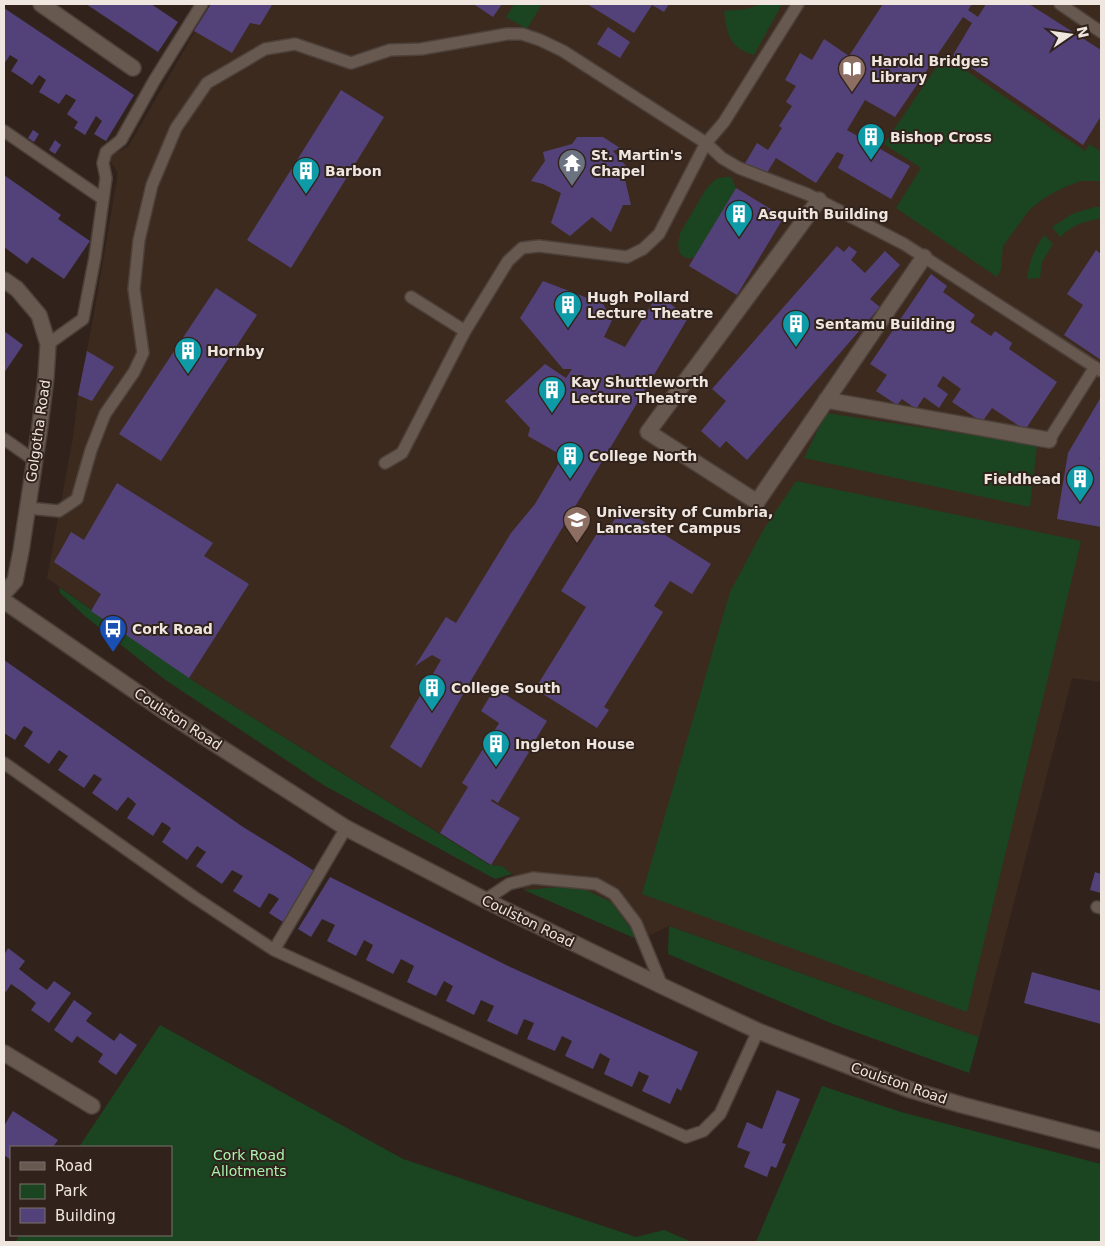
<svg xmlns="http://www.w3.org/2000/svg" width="1105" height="1246" font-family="'DejaVu Sans',sans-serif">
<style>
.built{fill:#3d2a1f}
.green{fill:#1b4420}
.building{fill:#53427a}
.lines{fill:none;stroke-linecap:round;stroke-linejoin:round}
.lane-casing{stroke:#4c413a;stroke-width:14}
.street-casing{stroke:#4c413a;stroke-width:18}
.secondary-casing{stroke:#4c413a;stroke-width:18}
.lane{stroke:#685950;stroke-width:11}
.street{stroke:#685950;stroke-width:15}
.secondary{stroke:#685950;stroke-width:15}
.labels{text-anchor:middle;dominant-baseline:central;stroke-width:4;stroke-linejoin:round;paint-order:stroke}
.poi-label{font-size:14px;font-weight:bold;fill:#efe6e0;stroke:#31231c;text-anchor:start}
.street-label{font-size:14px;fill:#efe6e0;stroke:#31231c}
.park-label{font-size:14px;fill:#a8f4ae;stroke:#31231c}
</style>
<rect width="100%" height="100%" fill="#31231c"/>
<!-- built -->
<path class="built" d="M211,4H1101V682L1072,678L979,1037L669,926L639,940L524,890L512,874L502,866L491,865L195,682L47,578L73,438L78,395L93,320L118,173L110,160L111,155L128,147Z"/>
<!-- green -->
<path class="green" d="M514,4H542L527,29L506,17Z
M761,4H782L754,55C729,48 727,34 724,11L746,9Z
M944,56L1085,151L1090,144L1101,152V181H1080L1063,188L1046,197L1030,209L1003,246L1001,269L997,277L896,208L921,168L884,144Z
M724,177H731L736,188L694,258H686L680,254L678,245L680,233L706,189L716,179Z
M1095,207H1101V219C1085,220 1072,226 1060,237L1052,227L1072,214Z
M1044,235L1053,244L1042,262L1040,278L1027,279C1029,262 1034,249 1044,235Z
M826,413L1037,445L1030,507L804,458Z
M796,481L1081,541L967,1012L642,894L730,592L762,532Z
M59,587L195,682L490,865L502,866L512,874L495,879L325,786L164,679L86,617L60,593Z
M561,887L586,890L611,902L639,940L524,890Z
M669,926L979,1037L969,1073L833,1024L668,954Z
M160,1025L403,1159L636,1237L664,1230L692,1242H15L20,1235H171V1147H79Z
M822,1086L901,1112L1101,1164V1242H756Z"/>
<!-- building -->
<path class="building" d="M86,4H151L178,22L158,52Z
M211,4H270L272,5L260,25L250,23L232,53L194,31Z
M475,4H502L493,17L475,5Z
M587,4H669L664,12L652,5L634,33Z
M883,4H972L968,10L978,17L986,4H1029L1101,50V116L1083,145L953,55L972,23L963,17L895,117L865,100L847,130L910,166L891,199L838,168L844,155L837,152L816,183L776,158L765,176L744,165L757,143L768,150L782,128L779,126L792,106L786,102L796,86L785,80L800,53L812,60L824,39L849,56Z
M4,8L134,95L106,141L94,134L102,121L96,116L85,135L74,128L78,122L67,114L76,100L66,94L59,104L39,92L46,80L39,75L32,85L22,78L11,71L18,60L10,55L4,64Z
M608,27L630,42L620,58L597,44Z
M341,90L384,117L291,268L247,240Z
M33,130L39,134L34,142L28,138Z
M577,137H603L620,148L613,151L632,173L624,175L631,205H623L611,232L592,217L570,236L551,223L561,193L543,184L531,181L545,161L543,152L572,144Z
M55,140L61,145L55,154L49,150Z
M4,175L61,215L58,219L90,241L64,279L32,257L27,264L4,247Z
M736,188L784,217L737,295L689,266Z
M837,246L844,252L849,246L857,252L851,260L865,273L885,251L900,265L870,299L880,307L747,460L726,441L720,448L701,431L726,401L712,389Z
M1096,250L1101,254V360L1064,335L1083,305L1067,294Z
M931,274L947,286L943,292L975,315L970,322L991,336L995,331L1012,343L1009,349L1057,382L1025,430L992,408L982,422L952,402L961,389L943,376L937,386L948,394L939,408L924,397L916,409L902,399L897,405L876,391L887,375L870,364Z
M543,281L603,304L612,320L604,337L625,347L658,294L688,318L473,677L421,768L390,747L441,660L432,655L415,666L446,617L456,623L511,533L535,504L563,456L528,436L530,428L505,401L545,364L566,378L572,369H563L520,318Z
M216,288L257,315L161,461L119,434Z
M4,331L23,345L4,373Z
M87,351L114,367L92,401L78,395Z
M1101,397V456L1099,459H1101V527L1057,519L1068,453Z
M117,483L213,543L204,556L249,584L189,678L91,611L101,594L54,562L71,532L84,540Z
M622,508L711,564L692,594L670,581L654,606L663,612L604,707L609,710L597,728L535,689L586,607L561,591L598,532L604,536Z
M4,660L243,827L316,872L283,922L269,913L279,899L275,896L269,893L260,908L233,891L243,876L232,870L222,884L196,866L206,852L197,846L187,860L162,842L171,828L167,825L162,822L153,836L127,818L136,804L132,800L128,797L117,811L92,793L102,779L94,774L84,788L58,770L68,756L59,750L49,764L24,746L33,732L29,729L24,726L15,740L4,733Z
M495,688L547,721L531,747L523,742L520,747L529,752L498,803L492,799L491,801L520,818L491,865L440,833L468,787L462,783L499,723L481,711Z
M1095,872L1101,874V893L1090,890Z
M330,877L506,965L698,1052L681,1091L677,1088L670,1104L642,1091L649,1076L642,1073L639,1071L632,1087L604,1074L610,1059L600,1053L593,1069L565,1056L572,1041L562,1036L555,1051L527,1039L534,1023L524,1019L517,1035L487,1021L494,1006L481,1000L474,1015L446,1001L453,986L444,981L436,996L423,990L407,982L414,966L401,959L393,974L366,960L373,945L364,940L356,956L327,941L335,925L322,919L311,937L298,929Z
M8,948L25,961L19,969L33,980L47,990L54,981L71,993L49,1023L31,1010L36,1003L24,993L11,984L6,992L4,990V955Z
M1032,972L1101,991V1024L1024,1003Z
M74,1000L92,1013L86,1021L114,1041L120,1033L137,1045L116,1075L98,1062L103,1054L77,1036L72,1043L54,1030Z
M777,1090L800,1099L782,1143L786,1144L776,1168L771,1166L767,1177L744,1167L750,1152L737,1147L747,1122L762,1129Z
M13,1111L58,1140L53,1147H11V1160L4,1155V1126Z"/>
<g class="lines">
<defs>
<path id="lane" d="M1060,4L1101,32
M4,131L103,199
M411,297L465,331
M48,344L83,319L95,257L106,178L103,163L106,152L121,140L154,81L202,4
M4,439L34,460
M1049,440L1095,367
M385,463L402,453L465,331L508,261L522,248L539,246L627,257L643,249L659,234L706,143L722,158L739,168L807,194L904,244L1101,371
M28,508L59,511L77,499L91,450L105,414L134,372L143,353L134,289L139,240L152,185L176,128L207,83L265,49L295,44L351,63L390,50L421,49L507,34H522L540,40L563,51L706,143L724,122L798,4
M4,763L194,897L274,950L686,1137L703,1131L720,1114L758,1031
M485,900L509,884L533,878L596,884L614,894L636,923L662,986
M1097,907L1101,908
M274,950L346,828"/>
<path id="street" d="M41,4L133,68
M819,200L648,432L757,502L924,257
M4,280L17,289L39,315L48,344L46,377L39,433L21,551L15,581L4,593
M826,400L1049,440
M4,1053L92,1106"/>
<path id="secondary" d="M4,601L167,713L346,828L485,900L662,986L758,1031L908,1089L962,1105L1101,1141"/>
</defs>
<!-- lane casing -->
<use href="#lane" class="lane-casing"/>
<!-- street casing -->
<use href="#street" class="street-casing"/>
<!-- secondary casing -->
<use href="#secondary" class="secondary-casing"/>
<!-- lane -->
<use href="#lane" class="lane"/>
<!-- street -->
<use href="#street" class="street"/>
<!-- secondary -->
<use href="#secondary" class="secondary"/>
</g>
<!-- icons -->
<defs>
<symbol id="library-pin" viewBox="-11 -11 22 30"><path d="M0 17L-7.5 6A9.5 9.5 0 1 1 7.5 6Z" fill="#8d6e63" stroke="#31231c"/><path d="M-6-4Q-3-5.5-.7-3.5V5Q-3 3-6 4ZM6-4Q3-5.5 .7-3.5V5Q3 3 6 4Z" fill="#fff"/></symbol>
<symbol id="building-pin" viewBox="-11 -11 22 30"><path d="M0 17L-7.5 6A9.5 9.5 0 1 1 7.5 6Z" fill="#0f9aa8" stroke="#31231c"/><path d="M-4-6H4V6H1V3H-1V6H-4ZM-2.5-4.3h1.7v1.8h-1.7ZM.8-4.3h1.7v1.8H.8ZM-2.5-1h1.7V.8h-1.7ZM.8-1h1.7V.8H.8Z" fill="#fff"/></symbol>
<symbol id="temple-pin" viewBox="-11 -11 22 30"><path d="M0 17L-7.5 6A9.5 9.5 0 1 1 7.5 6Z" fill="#6b7280" stroke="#31231c"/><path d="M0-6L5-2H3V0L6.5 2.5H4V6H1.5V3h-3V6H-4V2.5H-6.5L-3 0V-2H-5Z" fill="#fff"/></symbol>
<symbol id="university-pin" viewBox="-11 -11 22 30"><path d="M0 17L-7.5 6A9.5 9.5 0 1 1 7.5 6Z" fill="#8d6e63" stroke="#31231c"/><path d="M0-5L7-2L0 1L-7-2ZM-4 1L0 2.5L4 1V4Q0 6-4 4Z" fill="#fff"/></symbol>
<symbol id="bus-pin" viewBox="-11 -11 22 30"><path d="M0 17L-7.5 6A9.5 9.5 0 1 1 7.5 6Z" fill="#1a4fb4" stroke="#31231c"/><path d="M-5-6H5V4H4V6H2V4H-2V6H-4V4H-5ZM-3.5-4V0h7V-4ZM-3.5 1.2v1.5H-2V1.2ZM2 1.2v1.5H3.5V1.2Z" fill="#fff"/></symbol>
</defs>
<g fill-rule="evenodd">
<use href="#library-pin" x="836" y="53" width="32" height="43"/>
<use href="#building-pin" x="855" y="121" width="32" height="43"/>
<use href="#temple-pin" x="556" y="147" width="32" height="43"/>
<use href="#building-pin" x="290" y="155" width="32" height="43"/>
<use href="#building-pin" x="723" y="198" width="32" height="43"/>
<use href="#building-pin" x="552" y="289" width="32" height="43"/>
<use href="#building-pin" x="780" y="308" width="32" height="43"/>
<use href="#building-pin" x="172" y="335" width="32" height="43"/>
<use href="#building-pin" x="536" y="374" width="32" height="43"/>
<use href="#building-pin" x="554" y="440" width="32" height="43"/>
<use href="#building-pin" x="1064" y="463" width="32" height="43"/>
<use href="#university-pin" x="561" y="504" width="32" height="43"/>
<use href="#bus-pin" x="97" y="613" width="32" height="43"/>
<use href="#building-pin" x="416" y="672" width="32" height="43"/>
<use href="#building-pin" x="480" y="728" width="32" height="43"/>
</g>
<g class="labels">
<!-- poi labels -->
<g class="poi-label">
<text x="871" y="61">Harold Bridges<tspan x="871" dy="16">Library</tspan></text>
<text x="890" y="137">Bishop Cross</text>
<text x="591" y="155">St. Martin's<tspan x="591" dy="16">Chapel</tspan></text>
<text x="325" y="171">Barbon</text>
<text x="758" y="214">Asquith Building</text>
<text x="587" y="297">Hugh Pollard<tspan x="587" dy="16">Lecture Theatre</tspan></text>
<text x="815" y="324">Sentamu Building</text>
<text x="207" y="351">Hornby</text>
<text x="571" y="382">Kay Shuttleworth<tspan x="571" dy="16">Lecture Theatre</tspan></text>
<text x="589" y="456">College North</text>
<text x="1061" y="479" text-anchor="end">Fieldhead</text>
<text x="596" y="512">University of Cumbria,<tspan x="596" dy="16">Lancaster Campus</tspan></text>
<text x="132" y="629">Cork Road</text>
<text x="451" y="688">College South</text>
<text x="515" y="744">Ingleton House</text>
</g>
<!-- street labels -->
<g class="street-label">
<text transform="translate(38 431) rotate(-82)">Golgotha Road</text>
<text transform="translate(178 719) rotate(33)">Coulston Road</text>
<text transform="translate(528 921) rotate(26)">Coulston Road</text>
<text transform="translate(899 1083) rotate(19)">Coulston Road</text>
</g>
<!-- park labels -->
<g class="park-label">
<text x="249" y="1155">Cork Road<tspan x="249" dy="16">Allotments</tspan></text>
</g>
</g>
<!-- border -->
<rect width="1105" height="1246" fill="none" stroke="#efe6e0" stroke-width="10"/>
<!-- legend -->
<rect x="10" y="1146" width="162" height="90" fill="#31231c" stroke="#7d716a"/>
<rect x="20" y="1162" width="25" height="8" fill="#685950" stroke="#7d716a"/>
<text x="55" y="1171" font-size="15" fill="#efe6e0">Road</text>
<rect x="20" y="1184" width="25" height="15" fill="#1b4420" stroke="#7d716a"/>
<text x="55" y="1196" font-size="15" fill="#efe6e0">Park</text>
<rect x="20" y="1208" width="25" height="15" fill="#53427a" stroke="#7d716a"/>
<text x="55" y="1221" font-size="15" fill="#efe6e0">Building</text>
<!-- north arrow -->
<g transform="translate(1070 35) rotate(77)" stroke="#31231c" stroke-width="4" paint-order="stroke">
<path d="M0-4L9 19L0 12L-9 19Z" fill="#efe6e0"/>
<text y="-8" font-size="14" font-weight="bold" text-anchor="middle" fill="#efe6e0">N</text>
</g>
</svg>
